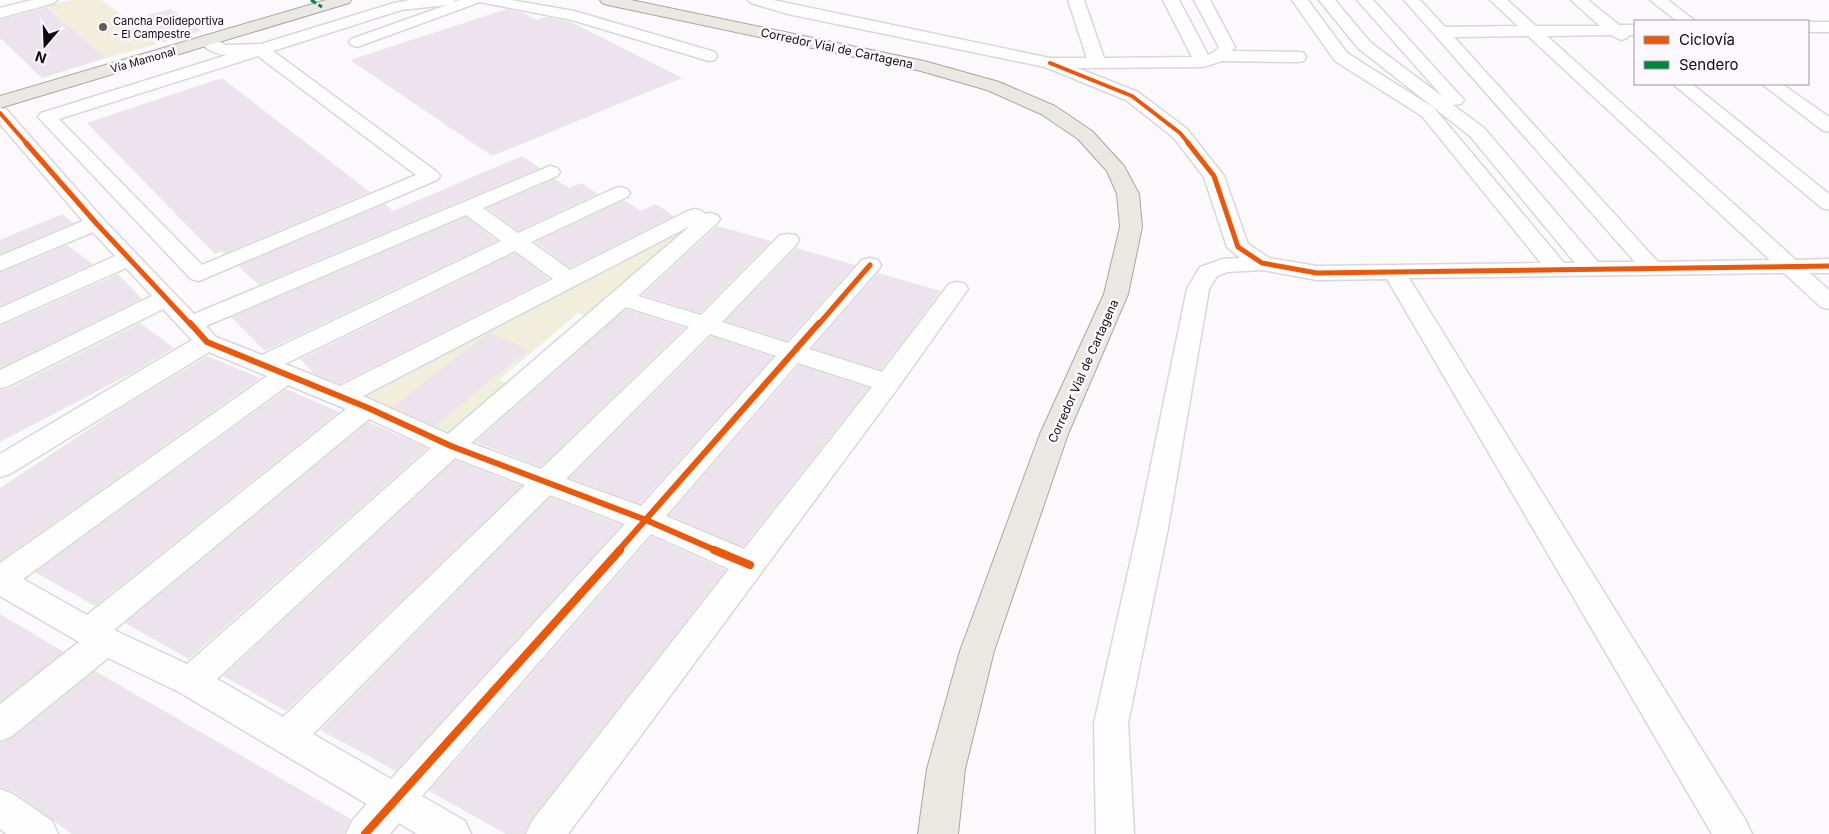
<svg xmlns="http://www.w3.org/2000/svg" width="1829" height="834" font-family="Inter,sans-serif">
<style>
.green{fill:#f1eedc}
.building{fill:#ece3ec}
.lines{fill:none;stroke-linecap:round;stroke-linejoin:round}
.minor-casing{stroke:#dad6da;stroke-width:3}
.major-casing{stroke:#aaa69c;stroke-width:2}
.minor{fill:#fffeff;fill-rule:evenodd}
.major{fill:#e9e8e2;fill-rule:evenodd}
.quiet{stroke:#00873e;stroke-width:3;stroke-dasharray:6 3;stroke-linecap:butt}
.cycleway-far3-casing{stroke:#fdf8fd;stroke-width:5.5}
.cycleway-far2-casing{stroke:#fdf8fd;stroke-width:8}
.cycleway-far1-casing{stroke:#fdf8fd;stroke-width:9}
.cycleway-casing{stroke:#fdf8fd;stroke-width:11}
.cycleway-far3{stroke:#e8590c;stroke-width:4}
.cycleway-far2{stroke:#e8590c;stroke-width:5}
.cycleway-far1{stroke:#e8590c;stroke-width:6}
.cycleway{stroke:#e8590c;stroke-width:8}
.poi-dot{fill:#615e61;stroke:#fdf8fd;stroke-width:2}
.labels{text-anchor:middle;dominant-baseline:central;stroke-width:5;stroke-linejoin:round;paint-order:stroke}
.far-poi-label{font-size:11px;fill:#0e0a0e;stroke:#fdf8fd;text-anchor:start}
.far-street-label{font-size:11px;fill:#0e0a0e;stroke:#fdf8fd}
.street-label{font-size:12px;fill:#0e0a0e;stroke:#fdf8fd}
</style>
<rect width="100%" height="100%" fill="#fcf9fc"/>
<!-- green -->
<path class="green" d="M71,0H102L157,44L106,58L47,6Z
M699,216L706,218L589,316L578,313L499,380L512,384L453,435L359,396Z"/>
<!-- building -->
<path class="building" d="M47,7L106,58L42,78L0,38V20Z
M171,9L201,31L163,42L137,20L149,17L147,15Z
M507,9L521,12L537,20L547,17L571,22L682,78L492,156L350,60Z
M222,78L370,192L224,254L222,251L215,254L87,123Z
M522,156L540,168L259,285L238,266L385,204L393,211Z
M555,179L569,188L581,183L598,194L518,231L487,208Z
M624,200L641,211L656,204L674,216L570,268L535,242Z
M62,214L74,223L0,254V240Z
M466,217L497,241L265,351L231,317Z
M717,226L771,241L700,313L642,295Z
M67,245L93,264L0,306V273Z
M796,248L855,265L787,341L725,321Z
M515,253L549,279L340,384L310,372L312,371L300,359Z
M878,273L941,291L881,370L812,348Z
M118,274L142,299L0,368V326Z
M626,309L685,328L541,467L475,442Z
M140,323L174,348L132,373L0,442V390L10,388Z
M488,333L529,349L435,426L392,407Z
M711,336L773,357L640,504L569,478Z
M207,356L260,378L0,561V488L121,408Z
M799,365L869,388L743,547L669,515Z
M286,389L339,412L95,606L35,572Z
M368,422L428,448L189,659L125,623Z
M455,460L522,486L286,711L223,676Z
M550,497L622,525L396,771L320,730Z
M652,536L726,570L531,820L524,834H506L429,791Z
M0,614L64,652L0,702Z
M95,671L351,819L344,834H72L14,792L0,787V743L13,737Z"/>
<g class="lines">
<defs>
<path id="minor" d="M32,0H57L54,3L0,18V8Z
M410,0H455L453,2L460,0H511L574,11L715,52L717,56L715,60L709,61L572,20L480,2L357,47L351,45L349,42L351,39L447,5L401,10L273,51L437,172L440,176L437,180L199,281L191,279L38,117L41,113L227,55C217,55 205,49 199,41L201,38H213L225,45L261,44L394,3ZM258,56L416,175L202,265L59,119Z
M748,0H773L1050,58H1087L1068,0H1084L1104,58L1192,57L1163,0H1179L1208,55L1214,52L1219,47L1194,0H1210L1235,47L1232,51L1298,52L1304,53L1306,57L1304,61L1298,62L1222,61L1203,67L1077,68L1138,92L1187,129L1224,176L1248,244L1269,258L1317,266L1541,263L1422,116L1335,61L1292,0H1308L1347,53L1434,108L1564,263H1575L1470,136L1358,48L1319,0H1335L1370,42L1443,97L1357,0H1373L1464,100L1461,104L1453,105L1484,128L1598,262H1635L1404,0H1420L1445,27L1518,26L1490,0H1507L1536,26H1600L1571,0H1588L1619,25H1635V35H1629L1627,38L1621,40L1611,35L1547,36L1796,260L1829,259V273H1810L1829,290V309L1821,307L1784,273L1409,278L1746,821L1752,834H1712L1387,279L1317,280L1262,270L1227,272L1217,276L1209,289L1168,528L1128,723L1134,834H1096L1094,723L1138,528L1187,289L1200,267L1223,259L1240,258L1227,247L1204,177L1173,137L1126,100L1045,67L788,14L751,3ZM1528,36L1770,260L1658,262L1454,37Z
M1650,0H1668L1695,21H1677Z
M1808,22H1829V32H1808Z
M1673,84H1692L1829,194V210L1822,208Z
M1762,84H1782L1829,117V132L1822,130Z
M0,108L6,109L103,219L194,314L550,166L557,168L560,172L557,176L483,208L518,233L613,189L620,187L627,189L630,193L627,197L531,242L570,270L688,211L695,209L702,211L705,214L710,213L717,215L720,219L717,223L638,296L701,315L780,235L788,234L796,235L799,240L796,245L722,322L788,343L862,260L870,258L878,260L881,265L878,270L809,349L882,372L949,284L957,282L965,284L968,289L897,389L568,834H526L532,821L729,569L651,534L422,796L465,821L471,834H417L399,823L390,834H346L352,821L367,804L179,692L108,658L12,736L0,741V704L79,642L0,596V563L267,376L209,352L10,474L0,477V454L192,340L163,309L9,386L0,388V370L152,296L126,268L0,324V308L115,256L93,232L0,271V256L83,221L0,124ZM466,215L501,241L262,355L216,337L206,326ZM690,226L448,434L363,396ZM515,251L553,279L340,386L285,364ZM626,307L689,327L541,469L471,443ZM710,334L776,356L641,506L566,479ZM798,363L872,387L744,549L666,516ZM288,385L346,409L87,615L23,579ZM369,419L431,448L187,664L114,630ZM455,458L525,485L283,717L217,679ZM550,495L625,524L391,779L313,734Z
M0,789L13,794L52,821L58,834H7L0,829Z"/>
<path id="major" d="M326,0H351L349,3L0,108V96Z
M600,0H631L924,61L999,82L1055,106L1092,131L1124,166L1139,194L1142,227L1128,294L1068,434L994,651L965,769L958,834H918L927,769L960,651L1040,434L1104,294L1120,227L1117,194L1107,171L1078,139L1041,114L987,90L921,71L608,5L602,3Z"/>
</defs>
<!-- minor casing -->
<use href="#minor" class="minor-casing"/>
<!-- major casing -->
<use href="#major" class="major-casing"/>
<!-- minor -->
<use href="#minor" class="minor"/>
<!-- major -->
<use href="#major" class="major"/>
<!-- quiet -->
<path class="quiet" d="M311,0L322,7"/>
<defs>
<path id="cycleway-far3" d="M1050,63L1132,96L1180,133L1189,144
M0,113L27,144"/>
<path id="cycleway-far2" d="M26,143L96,223L191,325
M1188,143L1214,176L1238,247L1262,263L1317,273L1829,266
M818,325L870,265"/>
<path id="cycleway-far1" d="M190,323L207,342L366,407L451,446L646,520L717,551
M618,551L819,323"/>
<path id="cycleway" d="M714,550L750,565
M365,834L620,550"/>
</defs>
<!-- cycleway-far3 casing -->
<use href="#cycleway-far3" class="cycleway-far3-casing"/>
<!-- cycleway-far2 casing -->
<use href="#cycleway-far2" class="cycleway-far2-casing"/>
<!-- cycleway-far1 casing -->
<use href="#cycleway-far1" class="cycleway-far1-casing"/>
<!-- cycleway casing -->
<use href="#cycleway" class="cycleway-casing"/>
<!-- cycleway-far3 -->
<use href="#cycleway-far3" class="cycleway-far3"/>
<!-- cycleway-far2 -->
<use href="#cycleway-far2" class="cycleway-far2"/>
<!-- cycleway-far1 -->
<use href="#cycleway-far1" class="cycleway-far1"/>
<!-- cycleway -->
<use href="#cycleway" class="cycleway"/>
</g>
<!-- markers -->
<circle class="poi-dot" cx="103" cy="27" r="5"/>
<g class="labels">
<!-- far-poi labels -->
<g class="far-poi-label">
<text x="113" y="21">Cancha Polideportiva<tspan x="113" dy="13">- El Campestre</tspan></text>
</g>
<!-- far-street labels -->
<g class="far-street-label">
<text transform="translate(143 60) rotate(-16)">Vía Mamonal</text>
</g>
<!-- street labels -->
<g class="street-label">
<text transform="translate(837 48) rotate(12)">Corredor Vial de Cartagena</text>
<text transform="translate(1083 371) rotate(-66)">Corredor Vial de Cartagena</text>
</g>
</g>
<!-- legend -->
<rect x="1634" y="20" width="175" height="65" fill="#fdf8fd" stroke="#9d999d"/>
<rect x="1644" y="36" width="25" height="8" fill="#e8590c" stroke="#9d999d"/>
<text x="1679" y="45" font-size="15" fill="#0e0a0e">Ciclovía</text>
<rect x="1644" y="61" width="25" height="8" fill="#00873e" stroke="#9d999d"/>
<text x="1679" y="70" font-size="15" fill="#0e0a0e">Sendero</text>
<!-- north arrow -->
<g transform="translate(45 45) rotate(199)" stroke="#fdf8fd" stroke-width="4" paint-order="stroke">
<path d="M0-4L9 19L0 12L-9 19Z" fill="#0e0a0e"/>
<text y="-8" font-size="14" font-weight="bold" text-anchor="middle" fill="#0e0a0e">N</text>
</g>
</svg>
